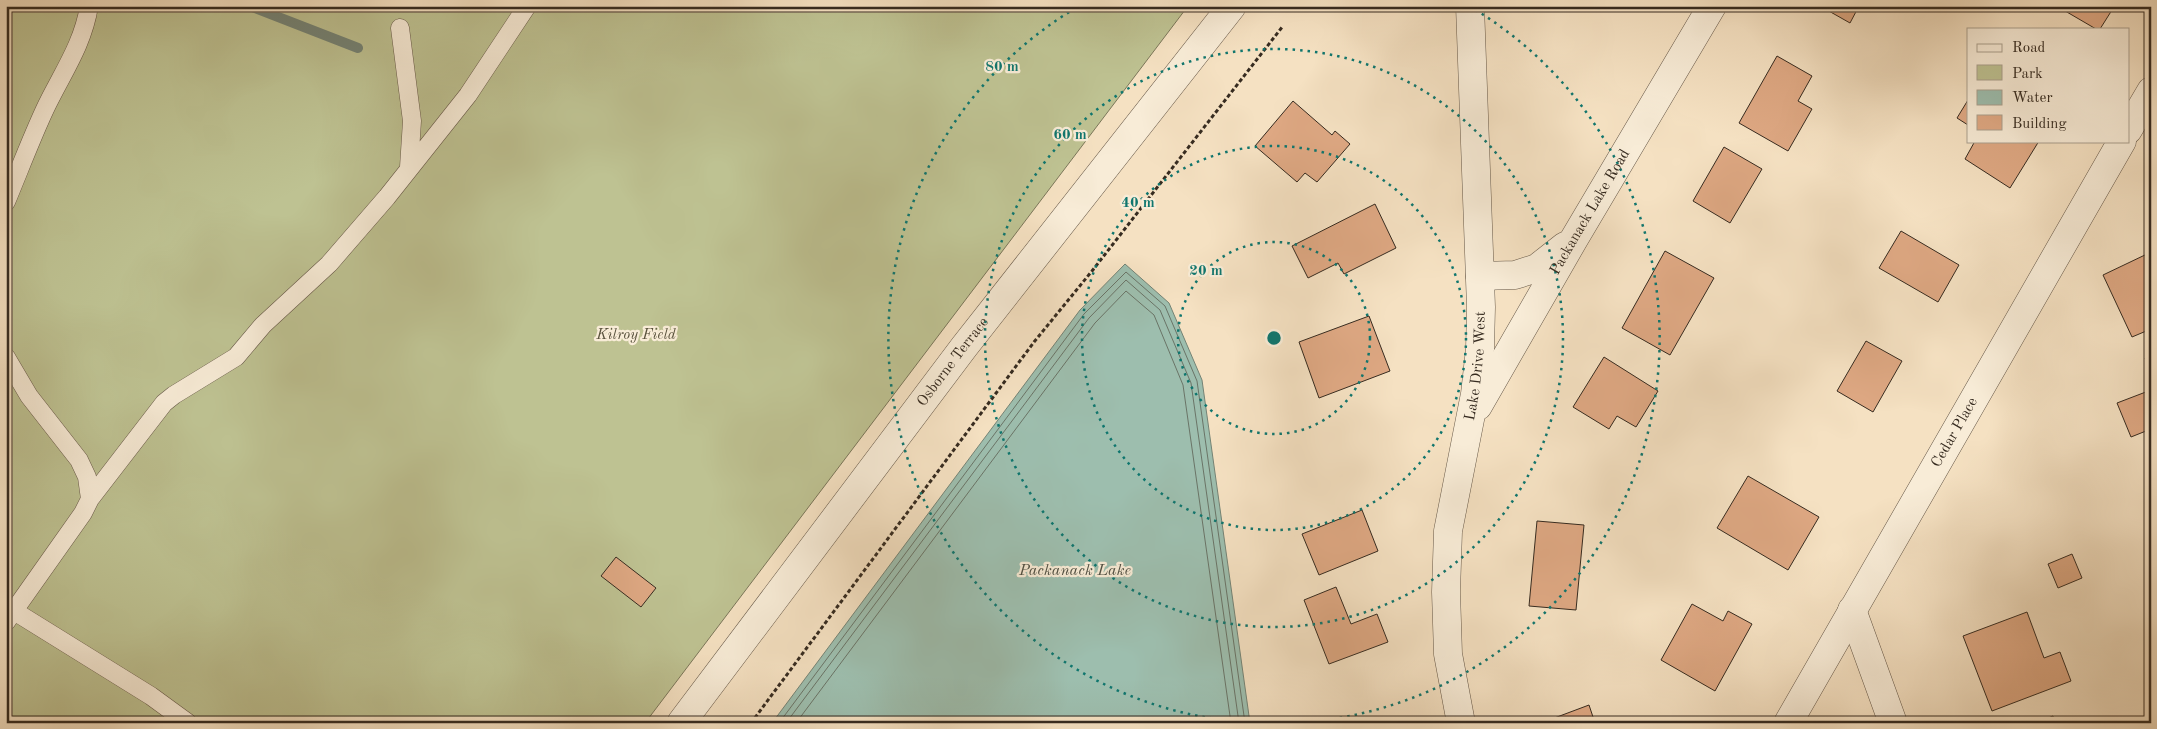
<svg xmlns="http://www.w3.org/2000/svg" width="2157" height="729" font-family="'Old Standard TT',serif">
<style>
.green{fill:#bec292;stroke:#7a7659}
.water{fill:#9dbeae;stroke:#748375}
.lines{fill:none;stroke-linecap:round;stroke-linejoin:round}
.shore{stroke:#6a7467;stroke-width:1}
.stream{stroke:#748375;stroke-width:10}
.building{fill:#dea883;stroke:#362b20}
.service-casing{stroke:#665848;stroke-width:19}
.minor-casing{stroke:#665848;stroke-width:29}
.tertiary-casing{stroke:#665848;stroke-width:29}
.path{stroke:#362b20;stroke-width:3;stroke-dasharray:4 2.5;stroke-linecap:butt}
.service{stroke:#f8ecd7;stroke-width:18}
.minor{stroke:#f8ecd7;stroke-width:28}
.tertiary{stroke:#f8ecd7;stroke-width:28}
.ring{fill:none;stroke:#0f766e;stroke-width:2.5;stroke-dasharray:2.5 5}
.labels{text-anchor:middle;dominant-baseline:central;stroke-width:4.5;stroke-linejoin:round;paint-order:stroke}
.street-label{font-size:15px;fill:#362b20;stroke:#f8ecd7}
.park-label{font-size:15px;font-style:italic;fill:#58513c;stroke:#f8ecd7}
.water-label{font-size:16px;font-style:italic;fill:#505044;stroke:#f8ecd7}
.centre{fill:#0f766e;stroke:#f8ecd7;stroke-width:2.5}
.ring-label{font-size:15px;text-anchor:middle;font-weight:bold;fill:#0f766e;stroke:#f8ecd7;stroke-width:4.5;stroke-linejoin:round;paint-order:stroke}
</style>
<rect width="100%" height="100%" fill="#f5e1c2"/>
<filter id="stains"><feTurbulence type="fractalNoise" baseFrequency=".004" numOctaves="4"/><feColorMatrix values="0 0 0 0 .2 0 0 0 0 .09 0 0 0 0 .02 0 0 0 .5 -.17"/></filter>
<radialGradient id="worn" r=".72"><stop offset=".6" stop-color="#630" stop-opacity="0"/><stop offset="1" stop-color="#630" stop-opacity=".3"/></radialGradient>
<!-- green -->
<path class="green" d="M6,6H1188L645,723H6Z"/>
<!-- water -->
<path class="water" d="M1125,264L1169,303L1202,380L1250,723H772L1080,310Z"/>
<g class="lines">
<!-- shore -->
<path class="shore" d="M779,723L1084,314L1126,272L1165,306L1197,381L1245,723
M786,723L1089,318L1126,280L1160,310L1191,383L1239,723
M796,723L1095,323L1126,291L1154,315L1183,385L1231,723"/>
<!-- stream -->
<path class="stream" d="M250,6L358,48"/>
</g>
<!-- building -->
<path class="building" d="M1820,6H1859L1850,23Z
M2060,6H2106L2112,10L2100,29H2096L2060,8Z
M1777,56L1812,76L1798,101L1812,109L1788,151L1739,123Z
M1968,100V125L1957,118Z
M1293,101L1332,135L1335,131L1350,144L1317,182L1305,173L1297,182L1255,146Z
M1975,141H2039L2010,188L1965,159Z
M1724,147L1762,169L1730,223L1693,201Z
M1375,204L1396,248L1344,274L1338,263L1308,278L1292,246Z
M1901,231L1959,265L1938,302L1879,268Z
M1665,251L1714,278L1670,355L1622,328Z
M2147,254L2151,263V329L2132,337L2103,275Z
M1369,316L1390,371L1319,398L1299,342Z
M1866,341L1902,361L1873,412L1837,391Z
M2151,355V371L2145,358Z
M1604,357L1658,391L1636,427L1617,416L1609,429L1573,407Z
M2151,390V429L2131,437L2117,403Z
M1748,476L1819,517L1788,570L1717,528Z
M1362,510L1378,551L1319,575L1302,534Z
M1537,521L1584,525L1576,610L1529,606Z
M2072,554L2082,578L2058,588L2048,564Z
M616,557L656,588L641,607L601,576Z
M1336,587L1351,624L1377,614L1388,642L1329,664L1304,600Z
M1692,604L1723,621L1728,611L1752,624L1715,691L1661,660Z
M2027,612L2044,658L2060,652L2071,681L1992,711L1963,636Z
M1589,705L1595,723H1550L1549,720Z
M2053,716L2055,723H2036Z"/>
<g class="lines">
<defs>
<path id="service" d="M400,28L412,121L409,167
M6,202C19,171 31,139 45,109C61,75 83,45 89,6
M6,357L29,396L79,460L87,477L90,499L83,513L6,622
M90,499L164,403L174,395L236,357L263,325L329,264L387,197L468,95L527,6
M14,611L151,696L188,723"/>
<g id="minor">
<path d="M2128,130L2151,91"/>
<path d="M1852,610L1893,723"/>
<path id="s1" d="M1788,723L2122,141"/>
</g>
<g id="tertiary">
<path d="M1480,276L1515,275L1537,268L1565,246"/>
<path id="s2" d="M1478,406L1574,239L1712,6"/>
<path id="s3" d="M681,723L964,347L1232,6"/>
<path id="s4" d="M1461,723L1448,654L1446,592L1448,531L1475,394L1480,349L1481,307L1470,6"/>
</g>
</defs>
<!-- service casing -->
<use href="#service" class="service-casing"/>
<!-- minor casing -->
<use href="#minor" class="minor-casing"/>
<!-- tertiary casing -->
<use href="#tertiary" class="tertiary-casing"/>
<!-- path -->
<path class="path" d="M751,723L1034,342L1092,271L1283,26"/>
<!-- service -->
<use href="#service" class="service"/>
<!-- minor -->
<use href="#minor" class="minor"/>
<!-- tertiary -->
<use href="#tertiary" class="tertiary"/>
</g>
<!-- distance rings -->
<g class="ring">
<circle cx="1274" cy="338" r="96"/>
<circle cx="1274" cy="338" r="192"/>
<circle cx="1274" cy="338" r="289"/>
<path d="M1257 723A385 385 0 0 1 1079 6M1469 6A385 385 0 0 1 1291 723"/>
</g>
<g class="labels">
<!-- street labels -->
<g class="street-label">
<text stroke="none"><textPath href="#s2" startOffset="224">Packanack Lake Road</textPath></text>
<text stroke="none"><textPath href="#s3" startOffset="452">Osborne Terrace</textPath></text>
<text stroke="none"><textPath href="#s4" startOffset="361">Lake Drive West</textPath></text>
<text stroke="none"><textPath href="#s1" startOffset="335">Cedar Place</textPath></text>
</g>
<!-- park labels -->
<g class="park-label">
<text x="636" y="335">Kilroy Field</text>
</g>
<!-- water labels -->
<g class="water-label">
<text x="1075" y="571">Packanack Lake</text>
</g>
</g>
<circle cx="1274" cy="338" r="8" class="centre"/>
<g class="ring-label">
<text x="1002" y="71">80 m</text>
<text x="1070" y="139">60 m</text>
<text x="1138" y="207">40 m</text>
<text x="1206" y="275">20 m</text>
</g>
<!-- margin -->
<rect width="2157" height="729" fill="none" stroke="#f5e1c2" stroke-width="25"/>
<rect x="8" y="8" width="2142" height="714" fill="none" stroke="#362b20" stroke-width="2.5"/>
<rect x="12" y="12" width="2132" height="704" fill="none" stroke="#362b20"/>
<!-- legend -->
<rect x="1967" y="28" width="162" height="115" fill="#f8ecd7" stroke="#aa9f8e"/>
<rect x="1977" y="44" width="25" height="8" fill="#f8ecd7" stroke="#aa9f8e"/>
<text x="2012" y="52" font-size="15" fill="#362b20">Road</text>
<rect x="1977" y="65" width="25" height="15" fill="#bec292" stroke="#aa9f8e"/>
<text x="2012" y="78" font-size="15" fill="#362b20">Park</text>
<rect x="1977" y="90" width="25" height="15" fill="#9dbeae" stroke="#aa9f8e"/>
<text x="2012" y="102" font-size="15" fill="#362b20">Water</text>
<rect x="1977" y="115" width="25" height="15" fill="#dea883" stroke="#aa9f8e"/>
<text x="2012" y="128" font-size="15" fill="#362b20">Building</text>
<rect width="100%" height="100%" filter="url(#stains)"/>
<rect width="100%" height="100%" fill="url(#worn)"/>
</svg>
